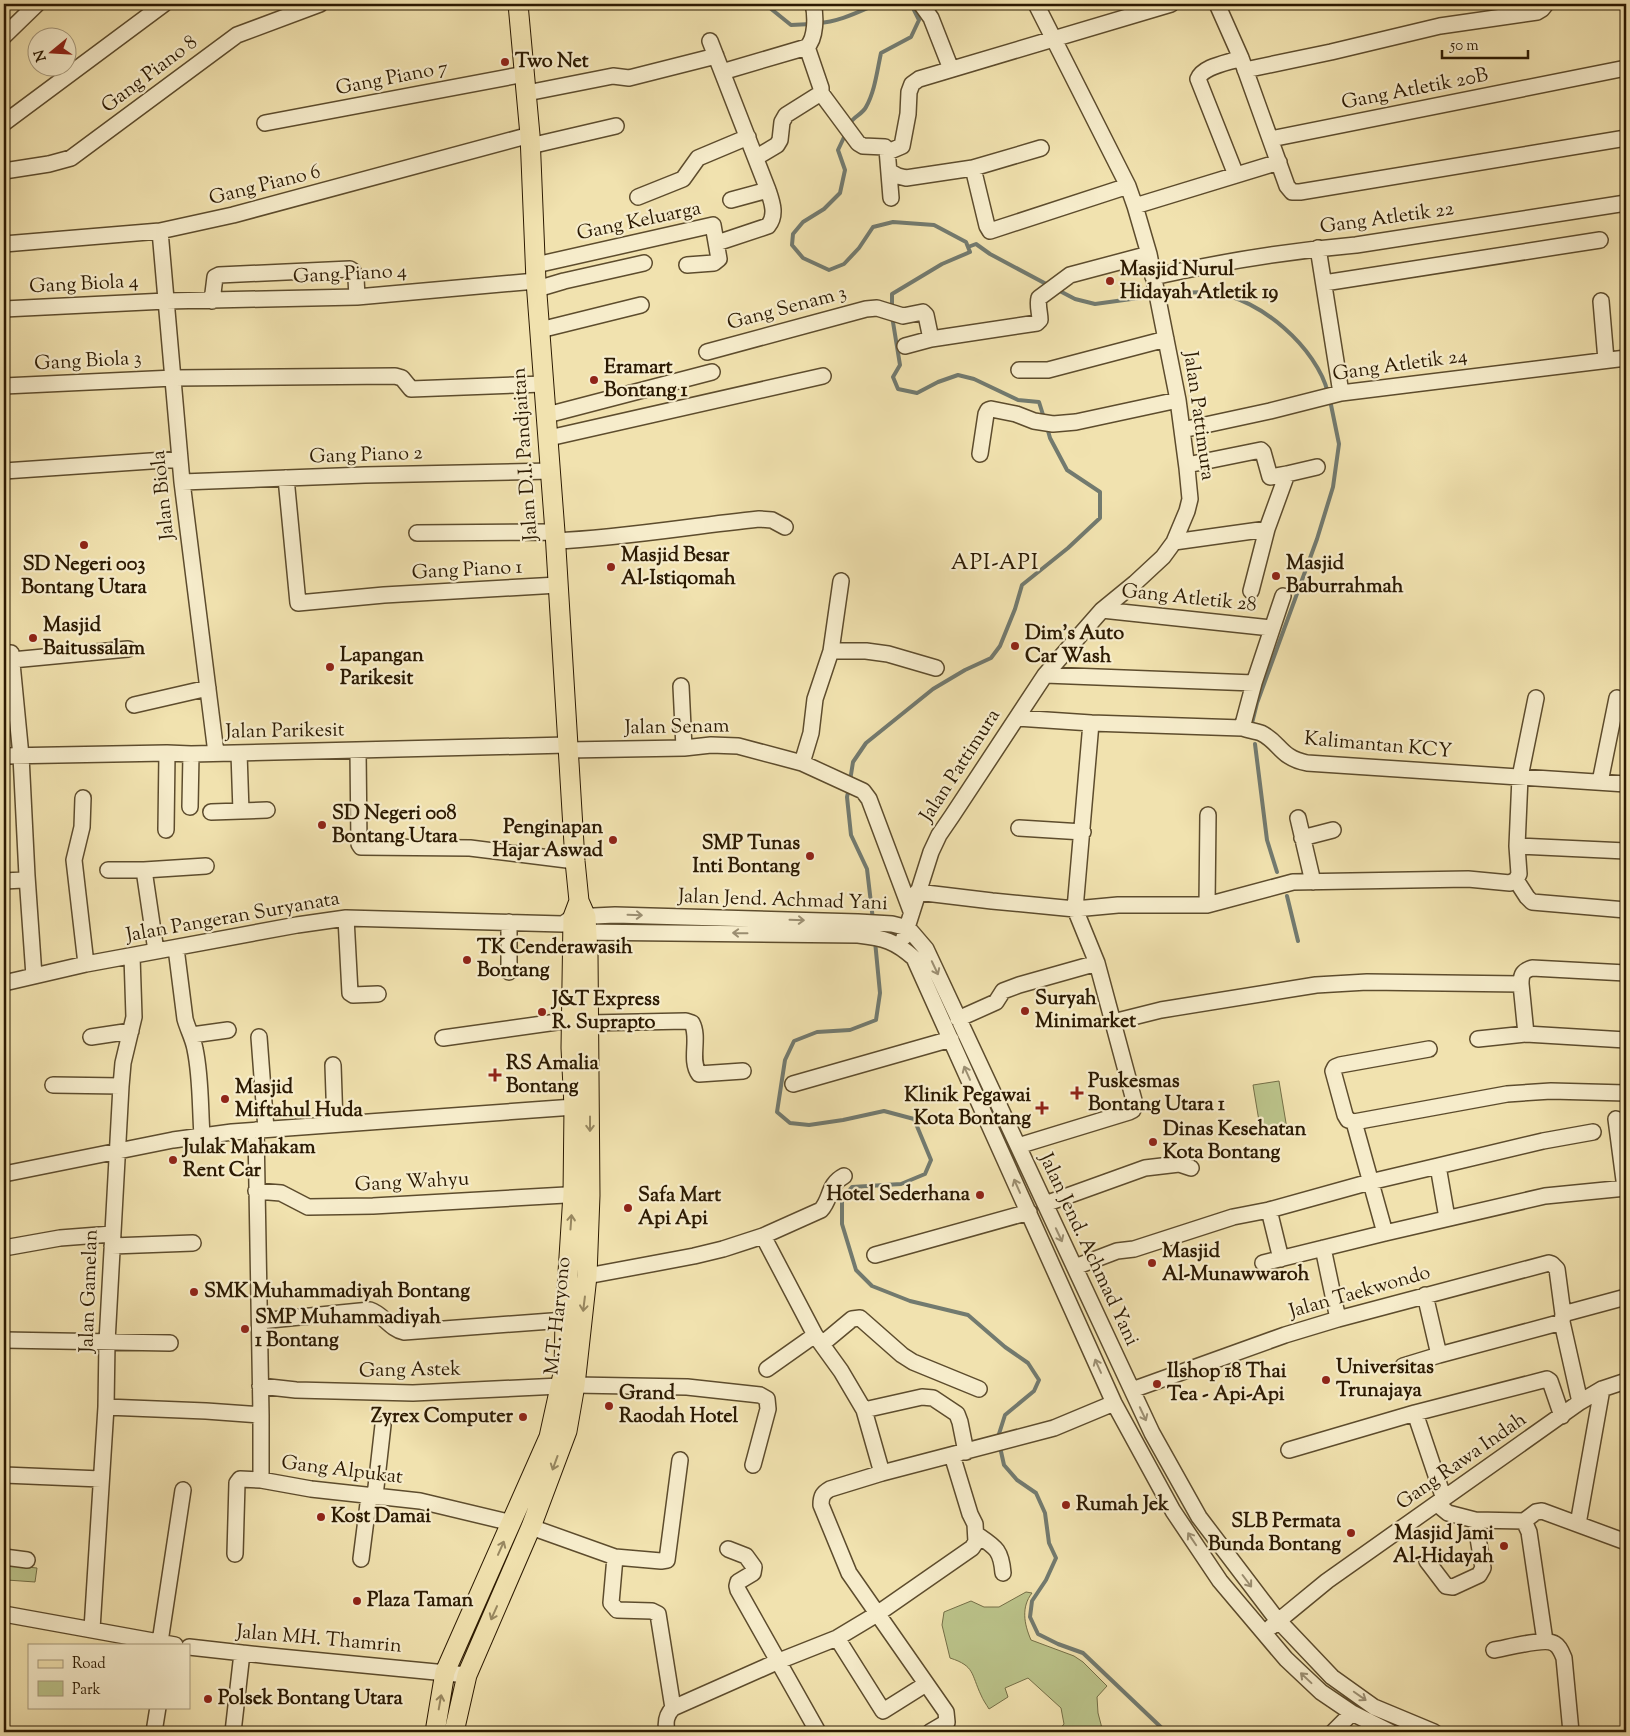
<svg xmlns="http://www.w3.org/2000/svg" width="1630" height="1736" font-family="'Sorts Mill Goudy',serif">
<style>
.green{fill:#bbc38a;stroke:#746e46}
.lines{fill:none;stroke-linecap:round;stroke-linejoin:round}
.stream{stroke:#727a6f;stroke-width:4}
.minor-casing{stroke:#5d4c2d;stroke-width:18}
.major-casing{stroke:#2c1a02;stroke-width:21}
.minor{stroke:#f6eccb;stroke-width:15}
.major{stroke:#f1e2af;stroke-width:19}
.oneway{stroke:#9b8e71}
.oneway2{stroke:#988861}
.poi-dot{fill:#8f2418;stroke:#f6eccb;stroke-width:2}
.labels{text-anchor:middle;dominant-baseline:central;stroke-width:4.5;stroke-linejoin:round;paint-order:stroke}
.poi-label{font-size:20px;font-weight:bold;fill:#2c1a02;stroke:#f6eccb;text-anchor:start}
.street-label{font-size:20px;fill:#2c1a02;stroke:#f6eccb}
.quarter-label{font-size:22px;letter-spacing:1px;fill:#2c1a02;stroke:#f6eccb}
</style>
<rect width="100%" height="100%" fill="#f1e2af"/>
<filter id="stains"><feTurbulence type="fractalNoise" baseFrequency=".004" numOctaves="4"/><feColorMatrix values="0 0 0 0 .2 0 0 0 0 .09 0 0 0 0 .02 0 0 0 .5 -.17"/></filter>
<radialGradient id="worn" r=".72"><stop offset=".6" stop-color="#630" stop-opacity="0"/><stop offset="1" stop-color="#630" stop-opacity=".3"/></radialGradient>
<!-- green -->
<path class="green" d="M1279,1081L1287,1129L1261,1133L1253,1085Z
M8,1565L37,1568L35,1582L7,1580Z
M1026,1592L1032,1593C1021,1607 1024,1624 1031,1640L1074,1656L1083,1662L1107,1686L1097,1697L1098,1713L1103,1732H1057L1064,1724L1061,1708L1028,1678L1005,1688L1008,1697L989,1709C986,1704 983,1700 981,1695C971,1674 975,1666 950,1658L942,1625L944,1612L971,1601L984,1607H999Z"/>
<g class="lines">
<!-- stream -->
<path class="stream" d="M765,4L791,25L811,24
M818,23C839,22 858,12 877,4
M850,124C853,116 862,115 866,107C875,91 877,71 881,53L911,37L919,20L913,8L898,4
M846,133L838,150L845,170L840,193L824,209L803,222L793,234L792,245L803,258L829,270L844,264L859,248L873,227L893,222L934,225L966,242L970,252L942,264L892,294V309
M968,247L976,244L990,254L1050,286
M1056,289L1075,299L1095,304L1153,296
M1160,295C1177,293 1197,291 1214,293C1260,298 1317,348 1328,393
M892,316L900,365L893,377L898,389L917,393L938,382L958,375L974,379L1018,400L1039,402L1044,418
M1252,723L1257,703L1317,539L1333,487L1339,444L1330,400
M1255,744L1267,840L1277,872
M850,781L853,762L866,743L933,689L965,670L991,658L1000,646L1015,609L1022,585L1068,548L1100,518V492L1067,470L1050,438L1047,427
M849,788L847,797L851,835L867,869L873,920
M1287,896L1298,941
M875,941L880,993L876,1020L850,1030L817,1032L794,1041L785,1060L777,1112L790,1123L809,1125L843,1120L884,1111L914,1119L931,1160L925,1174L901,1184L852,1187L842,1199V1224L856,1270L872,1286L910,1301L968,1315L1005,1347L1028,1363L1039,1380L1034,1391L1005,1415L998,1437
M1000,1447L1004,1465L1017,1480L1036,1493L1045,1513L1049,1543L1056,1558L1046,1580L1032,1601L1030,1617L1038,1634L1058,1644L1083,1653L1166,1732"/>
<defs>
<path id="minor" d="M921,4L931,18L951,69
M1217,4L1241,58L1287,186L1292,192H1300L1626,138
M4,36L37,4
M710,41L768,190L731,200
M1245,70L1331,52L1440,26L1537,12L1542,9L1546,4
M722,72L807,47C816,38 816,16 813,4
M527,93L613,76L629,78L716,56
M821,93L858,143L863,146L885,147L887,149L891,198
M4,123L164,4
M265,123L525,74
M1271,139L1626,68
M530,146L616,126
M888,152L902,146L908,114L909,92L912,84L919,79L1171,4
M757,157L777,145L780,140L782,122L786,115L821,93V88L807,47
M973,168L1041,148
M4,171L49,164L71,158L237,35L320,4
M889,171L898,176L906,178L973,168L987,226L990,231L1128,186
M1236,175L1198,79C1203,66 1228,63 1241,58
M638,197L683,179L698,158L748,137
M1135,206L1279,162
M160,231L182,482L216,753
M717,243L768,226C777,215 772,202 768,190
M4,244L160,231L233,215L530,135
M1318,248L1341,393
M536,265L713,225L719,259L714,263L687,265
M1153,277C1220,262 1288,251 1356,245L1626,203
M1324,283L1600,240
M537,289L564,281L644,263
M212,301L215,277L219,275L350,269L353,271L356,278L357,297
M1601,301L1606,360
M4,309L166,301L357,297L536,281
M540,330L641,305
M905,346L931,339L1037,323L1040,320C1040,313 1037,305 1039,298L1070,275L1149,254
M707,352L866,309L877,308L903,316L923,312L926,315L931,339
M1019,370H1048L1166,339
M4,386L174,378L395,376L402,378L411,389L544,384
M547,415L712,372
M1182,430L1270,411L1341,393L1626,358
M549,438L823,376
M980,454L986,414L988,410L991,409L1016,414L1034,421L1053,424L1076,422L1178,400
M1187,465L1261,450L1263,452L1270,477L1287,474
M4,471L180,459
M286,478L298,603L384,595L558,585
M182,482L365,475L551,471
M417,533L555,532
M555,541C623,538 691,526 759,519L772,520L785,527
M1174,542L1267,529
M1251,591L1267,529L1287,474L1317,467
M1102,610L1271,628
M831,651H866L888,654L936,668
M12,660L128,649
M1045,675L1254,683
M681,686L684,748
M134,705L208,688
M1017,718L1091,723L1242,728C1248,730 1255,731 1261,733C1280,742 1280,758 1307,763L1626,784
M1242,728L1254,683L1283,596
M358,750L359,844L361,847L470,848L575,861
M567,750L684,748L711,745L738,746L802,763L863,791L869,799L911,911
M239,753L241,811L267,810
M4,756L167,753L191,754L567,745
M802,763L811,733L815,699L831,651L841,581
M1600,782L1617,698
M83,798L82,827L74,860L86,964
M190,807L191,754
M211,812L241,811
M1298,818L1313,882
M1019,828L1083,832
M166,830L167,753
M1302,838L1333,830
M1517,846L1626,851
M108,870H144L206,866
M144,870L156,951
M27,876L34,976
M1516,880L1527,897L1532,902L1626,910
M4,881L23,880L27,876L21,756L11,653
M917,892L992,901L1075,909L1118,905H1207L1293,882L1468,879L1510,883L1516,880L1519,874L1517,846L1520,777L1536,698
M1207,905L1208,815
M346,918L350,993L353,995L378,994
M509,922V972
M563,924L573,917L615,915L858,922L892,924L908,928L926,949L1152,1433L1199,1517L1275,1617L1332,1677L1374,1707L1434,1732
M577,932L858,935C884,938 895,941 914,958L1114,1403L1173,1511L1220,1581L1286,1659L1321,1692L1352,1713L1390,1732
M904,937L931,852L939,835L952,816L1045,675L1102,610L1135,583L1163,557L1174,542L1187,511L1190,499L1187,468L1178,400L1149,254L1135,206L1128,186L1036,4
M176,948L185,1019C188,1030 193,1038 195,1049C201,1077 200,1107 202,1135
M4,983L86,964L297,925L346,918L563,924
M958,1019L996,1002L1003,991L1019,985L1097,963
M1113,1022L1161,1010L1316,985L1367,982L1521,984
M589,1023L686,1021L692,1023C700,1038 689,1060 699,1074L743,1071
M1526,1034L1521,984C1521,974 1523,971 1532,968L1626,973
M192,1035L228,1030
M91,1037L131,1031
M259,1037L266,1129
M443,1038L571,1020
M1478,1039L1526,1034L1626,1040
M333,1065L335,1124
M793,1084L951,1039
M53,1085L121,1086
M1616,1119L1625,1188
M1354,1122L1507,1094L1551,1091L1626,1093
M256,1130L261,1415V1480
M1018,1146L1129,1112L1133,1110L1135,1104L1097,963L1075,909L1091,723
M4,1174L173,1140L232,1132L574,1107
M256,1191L281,1193L308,1207L373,1206L583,1194
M1045,1204L1145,1168L1179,1164L1191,1168
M1269,1210L1281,1259
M1447,1218L1438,1166L1543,1141L1593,1132
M1385,1233L1354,1122L1348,1120L1345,1115L1333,1071L1335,1067L1340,1065L1429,1049
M763,1236L815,1335L841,1371L864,1410L882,1473
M112,1246L193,1243
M4,1248L60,1238L112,1234
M1323,1248L1338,1319
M875,1255L1029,1212
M1263,1263L1385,1233L1545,1196L1626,1188
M1075,1267L1117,1251L1134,1249L1233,1217L1269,1210L1370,1182L1438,1166
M587,1276L694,1256L723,1249L763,1236L821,1210C832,1198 827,1185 844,1176
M1425,1295L1439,1355
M260,1321L370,1310C383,1314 390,1329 404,1332L565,1320
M4,1340L170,1343
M822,1344L852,1319L860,1318L902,1355L913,1362L979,1389
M1403,1366L1439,1355L1562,1322
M767,1369L815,1335
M575,1385L687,1387L760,1395L767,1399L768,1409L753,1465
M260,1386L296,1390L413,1393L560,1386
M1132,1390L1285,1335L1338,1319L1549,1263L1552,1264L1557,1269L1563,1314
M1580,1402L1562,1322L1563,1314L1626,1297
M106,1407L206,1411L261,1415
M864,1410L922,1397L933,1398L957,1414L960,1422L966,1452
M1415,1413L1444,1499
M1289,1450L1415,1413L1547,1379L1550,1381L1562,1416
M4,1475L101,1479
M375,1496L383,1425
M1437,1504L1448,1513L1475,1520L1524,1521L1529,1532L1545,1641
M1524,1521L1536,1512L1542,1511L1626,1542
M1578,1524L1602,1389
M531,1527L615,1557L611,1603L617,1610L652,1611L658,1614L673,1708
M976,1534C995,1547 1001,1549 1003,1573
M728,1549L746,1556L754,1567L753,1573L738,1582L737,1586L738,1590L818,1732
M235,1554L237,1483L240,1479L261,1480L311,1489L420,1501L512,1523
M4,1557L27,1560
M615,1557L661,1561L667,1560L680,1460
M361,1559L369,1496
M1427,1561L1446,1586L1453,1587L1479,1575L1483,1568L1475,1520
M4,1614L175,1645
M1271,1627L1327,1581L1580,1402L1602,1389L1626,1381
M92,1629L106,1407L107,1342L121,1086L123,1063L134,1017L132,956
M837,1638L883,1711L926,1684
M160,1642L183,1490
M189,1647L270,1656L467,1675
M1494,1650C1507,1648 1546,1637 1555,1644C1560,1647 1562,1653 1564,1658L1571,1732
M154,1732L158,1707
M233,1732L242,1653
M667,1732C665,1722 666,1715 673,1708L779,1661L837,1638L877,1614L972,1548L976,1542L975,1524L970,1514L952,1455
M930,1732L947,1722L946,1712L849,1573L821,1505C821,1496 823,1493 830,1489L882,1473L1054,1428L1114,1403
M1333,1732L1352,1713"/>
<path id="major" d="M435,1732L445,1672L549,1437L564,1369L565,1320L573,1194L574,1107L571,1048L573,917L579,901
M454,1732L467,1675L531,1527L567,1431L575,1385L587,1276L590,1195L588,953L586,917L579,901L575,861L555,532L536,281L530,135L518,4"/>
</defs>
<!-- minor casing -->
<use href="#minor" class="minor-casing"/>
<!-- major casing -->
<use href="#major" class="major-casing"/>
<!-- minor -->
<use href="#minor" class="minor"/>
<!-- major -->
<use href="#major" class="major"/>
</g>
<!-- one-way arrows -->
<defs><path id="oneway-shaft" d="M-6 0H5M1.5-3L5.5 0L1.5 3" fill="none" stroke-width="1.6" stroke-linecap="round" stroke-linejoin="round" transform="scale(1.25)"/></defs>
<g class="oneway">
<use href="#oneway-shaft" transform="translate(635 915) rotate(2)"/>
<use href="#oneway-shaft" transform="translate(797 920) rotate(2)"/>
<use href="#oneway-shaft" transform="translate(740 933) rotate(-179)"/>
<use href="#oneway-shaft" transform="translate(935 968) rotate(65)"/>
<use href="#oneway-shaft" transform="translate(967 1073) rotate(-114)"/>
<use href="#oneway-shaft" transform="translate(1017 1186) rotate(-114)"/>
<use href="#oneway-shaft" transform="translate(1059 1235) rotate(65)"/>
<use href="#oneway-shaft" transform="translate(1098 1366) rotate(-114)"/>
<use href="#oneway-shaft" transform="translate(1143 1414) rotate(65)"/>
<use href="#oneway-shaft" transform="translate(1192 1539) rotate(-124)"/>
<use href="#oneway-shaft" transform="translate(1247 1581) rotate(53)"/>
<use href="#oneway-shaft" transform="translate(1306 1678) rotate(-137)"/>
<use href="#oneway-shaft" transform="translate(1360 1696) rotate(35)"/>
</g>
<g class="oneway2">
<use href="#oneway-shaft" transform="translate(590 1124) rotate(90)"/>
<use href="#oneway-shaft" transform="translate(571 1222) rotate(-86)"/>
<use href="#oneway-shaft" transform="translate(584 1304) rotate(97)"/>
<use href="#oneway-shaft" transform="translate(555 1463) rotate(110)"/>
<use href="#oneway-shaft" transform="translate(501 1548) rotate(-66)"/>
<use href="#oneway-shaft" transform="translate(494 1613) rotate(114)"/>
<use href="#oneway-shaft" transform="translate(440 1702) rotate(-80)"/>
</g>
<!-- markers -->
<g class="poi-dot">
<circle cx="505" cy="62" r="5"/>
<circle cx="1110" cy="281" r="5"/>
<circle cx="594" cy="380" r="5"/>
<circle cx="84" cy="545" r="5"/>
<circle cx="611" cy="567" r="5"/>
<circle cx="1276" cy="576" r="5"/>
<circle cx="33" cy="638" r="5"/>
<circle cx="1015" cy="646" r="5"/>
<circle cx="330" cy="667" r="5"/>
<circle cx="322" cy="825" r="5"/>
<circle cx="613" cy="840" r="5"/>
<circle cx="810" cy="856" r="5"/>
<circle cx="467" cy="960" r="5"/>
<circle cx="1025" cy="1011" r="5"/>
<circle cx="542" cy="1012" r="5"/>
<path d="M492.5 1067.5h5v5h5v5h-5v5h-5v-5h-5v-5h5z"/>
<path d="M1074.5 1085.5h5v5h5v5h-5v5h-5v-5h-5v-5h5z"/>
<circle cx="225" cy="1099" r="5"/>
<path d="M1039.5 1100.5h5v5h5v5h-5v5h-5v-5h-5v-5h5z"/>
<circle cx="1153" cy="1142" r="5"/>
<circle cx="173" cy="1160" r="5"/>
<circle cx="980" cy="1195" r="5"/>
<circle cx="628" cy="1208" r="5"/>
<circle cx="1152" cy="1263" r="5"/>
<circle cx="194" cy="1292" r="5"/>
<circle cx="245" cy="1329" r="5"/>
<circle cx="1326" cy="1380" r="5"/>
<circle cx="1157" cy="1384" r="5"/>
<circle cx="609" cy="1406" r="5"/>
<circle cx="523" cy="1417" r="5"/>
<circle cx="1066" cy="1505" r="5"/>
<circle cx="321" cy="1517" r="5"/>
<circle cx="1351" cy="1533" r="5"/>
<circle cx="1504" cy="1546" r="5"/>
<circle cx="357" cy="1601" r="5"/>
<circle cx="208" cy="1699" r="5"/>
</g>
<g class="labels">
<!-- poi labels -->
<g class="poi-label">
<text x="515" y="62">Two Net</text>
<text x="1120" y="270">Masjid Nurul<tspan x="1120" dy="23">Hidayah Atletik 19</tspan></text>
<text x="604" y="368">Eramart<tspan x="604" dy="23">Bontang 1</tspan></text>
<text x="621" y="556">Masjid Besar<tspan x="621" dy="23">Al-Istiqomah</tspan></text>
<text x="1286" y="564">Masjid<tspan x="1286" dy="23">Baburrahmah</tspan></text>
<text x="84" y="565" text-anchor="middle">SD Negeri 003<tspan x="84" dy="23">Bontang Utara</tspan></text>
<text x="43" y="626">Masjid<tspan x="43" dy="23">Baitussalam</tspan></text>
<text x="1025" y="634">Dim's Auto<tspan x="1025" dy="23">Car Wash</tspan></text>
<text x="340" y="656">Lapangan<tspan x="340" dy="23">Parikesit</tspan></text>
<text x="332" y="814">SD Negeri 008<tspan x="332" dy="23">Bontang Utara</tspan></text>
<text x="603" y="828" text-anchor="end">Penginapan<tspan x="603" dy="23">Hajar Aswad</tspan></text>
<text x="800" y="844" text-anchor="end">SMP Tunas<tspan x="800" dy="23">Inti Bontang</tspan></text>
<text x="477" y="948">TK Cenderawasih<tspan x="477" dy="23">Bontang</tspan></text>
<text x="1035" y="999">Suryah<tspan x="1035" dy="23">Minimarket</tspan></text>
<text x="552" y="1000">J&amp;T Express<tspan x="552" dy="23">R. Suprapto</tspan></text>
<text x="506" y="1064">RS Amalia<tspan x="506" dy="23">Bontang</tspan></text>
<text x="1088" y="1082">Puskesmas<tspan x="1088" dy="23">Bontang Utara 1</tspan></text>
<text x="235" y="1088">Masjid<tspan x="235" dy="23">Miftahul Huda</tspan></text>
<text x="1031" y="1096" text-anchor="end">Klinik Pegawai<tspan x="1031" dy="23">Kota Bontang</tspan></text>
<text x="1163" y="1130">Dinas Kesehatan<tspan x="1163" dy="23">Kota Bontang</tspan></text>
<text x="183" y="1148">Julak Mahakam<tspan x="183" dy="23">Rent Car</tspan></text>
<text x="970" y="1195" text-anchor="end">Hotel Sederhana</text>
<text x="638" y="1196">Safa Mart<tspan x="638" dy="23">Api Api</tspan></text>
<text x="1162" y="1252">Masjid<tspan x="1162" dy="23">Al-Munawwaroh</tspan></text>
<text x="204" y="1292">SMK Muhammadiyah Bontang</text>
<text x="255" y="1318">SMP Muhammadiyah<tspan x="255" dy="23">1 Bontang</tspan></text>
<text x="1336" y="1368">Universitas<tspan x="1336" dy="23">Trunajaya</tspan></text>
<text x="1167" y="1372">Ilshop 18 Thai<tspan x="1167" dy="23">Tea - Api-Api</tspan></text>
<text x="619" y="1394">Grand<tspan x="619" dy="23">Raodah Hotel</tspan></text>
<text x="513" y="1417" text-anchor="end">Zyrex Computer</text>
<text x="1076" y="1505">Rumah Jek</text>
<text x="331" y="1517">Kost Damai</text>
<text x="1341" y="1522" text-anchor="end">SLB Permata<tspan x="1341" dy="23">Bunda Bontang</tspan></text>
<text x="1494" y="1534" text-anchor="end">Masjid Jami<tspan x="1494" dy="23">Al-Hidayah</tspan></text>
<text x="367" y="1601">Plaza Taman</text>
<text x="218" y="1699">Polsek Bontang Utara</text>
</g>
<!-- street labels -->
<g class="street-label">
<text transform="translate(150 75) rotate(-37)">Gang Piano 8</text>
<text transform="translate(392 79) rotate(-11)">Gang Piano 7</text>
<text transform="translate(1415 90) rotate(-11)">Gang Atletik 20B</text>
<text transform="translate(265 186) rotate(-14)">Gang Piano 6</text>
<text transform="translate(1387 219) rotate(-8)">Gang Atletik 22</text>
<text transform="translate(639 222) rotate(-12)">Gang Keluarga</text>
<text transform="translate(350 275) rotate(-3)">Gang Piano 4</text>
<text transform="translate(84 285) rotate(-3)">Gang Biola 4</text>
<text transform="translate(787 309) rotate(-15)">Gang Senam 3</text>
<text transform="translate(88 362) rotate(-3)">Gang Biola 3</text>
<text transform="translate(1400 366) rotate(-8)">Gang Atletik 24</text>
<text transform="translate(1198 416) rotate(82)">Jalan Pattimura</text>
<text transform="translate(526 454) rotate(-94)">Jalan D.I. Pandjaitan</text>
<text transform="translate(366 456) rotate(-2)">Gang Piano 2</text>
<text transform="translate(164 495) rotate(-96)">Jalan Biola</text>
<text transform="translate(467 571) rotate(-3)">Gang Piano 1</text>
<text transform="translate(1189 599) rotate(6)">Gang Atletik 28</text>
<text transform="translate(677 728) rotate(-1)">Jalan Senam</text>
<text transform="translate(285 732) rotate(-1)">Jalan Parikesit</text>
<text transform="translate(1378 746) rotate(5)">Kalimantan KCY</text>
<text transform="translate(961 766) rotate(-57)">Jalan Pattimura</text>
<text transform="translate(783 901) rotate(2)">Jalan Jend. Achmad Yani</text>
<text transform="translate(233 918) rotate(-10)">Jalan Pangeran Suryanata</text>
<text transform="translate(412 1183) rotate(-3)">Gang Wahyu</text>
<text transform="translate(1088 1250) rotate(65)">Jalan Jend. Achmad Yani</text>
<text transform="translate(90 1291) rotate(-88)">Jalan Gamelan</text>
<text transform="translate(1360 1293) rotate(-16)">Jalan Taekwondo</text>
<text transform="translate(559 1316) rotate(-84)">M.T. Haryono</text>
<text transform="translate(410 1371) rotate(-1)">Gang Astek</text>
<text transform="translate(1462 1462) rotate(-35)">Gang Rawa Indah</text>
<text transform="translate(342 1471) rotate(7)">Gang Alpukat</text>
<text transform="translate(319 1640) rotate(5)">Jalan MH. Thamrin</text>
</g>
<!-- quarter labels -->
<g class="quarter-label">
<text x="995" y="564">API-API</text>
</g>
</g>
<!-- margin -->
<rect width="1630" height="1736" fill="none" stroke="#f1e2af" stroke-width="20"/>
<rect x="5" y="5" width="1620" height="1726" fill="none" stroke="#2c1a02" stroke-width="2.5"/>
<rect x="10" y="10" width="1610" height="1716" fill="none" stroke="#2c1a02"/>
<!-- legend -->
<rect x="28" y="1644" width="162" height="65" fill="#f6eccb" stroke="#a5987b"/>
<rect x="38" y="1660" width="25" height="8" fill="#f1e2af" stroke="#a5987b"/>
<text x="72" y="1668" font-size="15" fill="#2c1a02">Road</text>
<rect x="38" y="1681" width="25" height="15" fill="#bbc38a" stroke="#a5987b"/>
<text x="72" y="1694" font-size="15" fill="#2c1a02">Park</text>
<!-- north arrow -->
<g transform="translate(52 52) rotate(252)"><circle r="24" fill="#f6eccb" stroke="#a5987b"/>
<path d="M0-4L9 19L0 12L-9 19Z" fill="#8f2418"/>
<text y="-8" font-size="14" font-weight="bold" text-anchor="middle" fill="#2c1a02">N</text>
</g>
<!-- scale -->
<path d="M1442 50v8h86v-8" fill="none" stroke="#2c1a02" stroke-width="2.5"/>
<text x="1450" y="50" font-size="15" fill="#2c1a02" stroke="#f6eccb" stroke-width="4" paint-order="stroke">50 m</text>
<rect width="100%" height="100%" filter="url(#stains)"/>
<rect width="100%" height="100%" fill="url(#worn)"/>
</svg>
